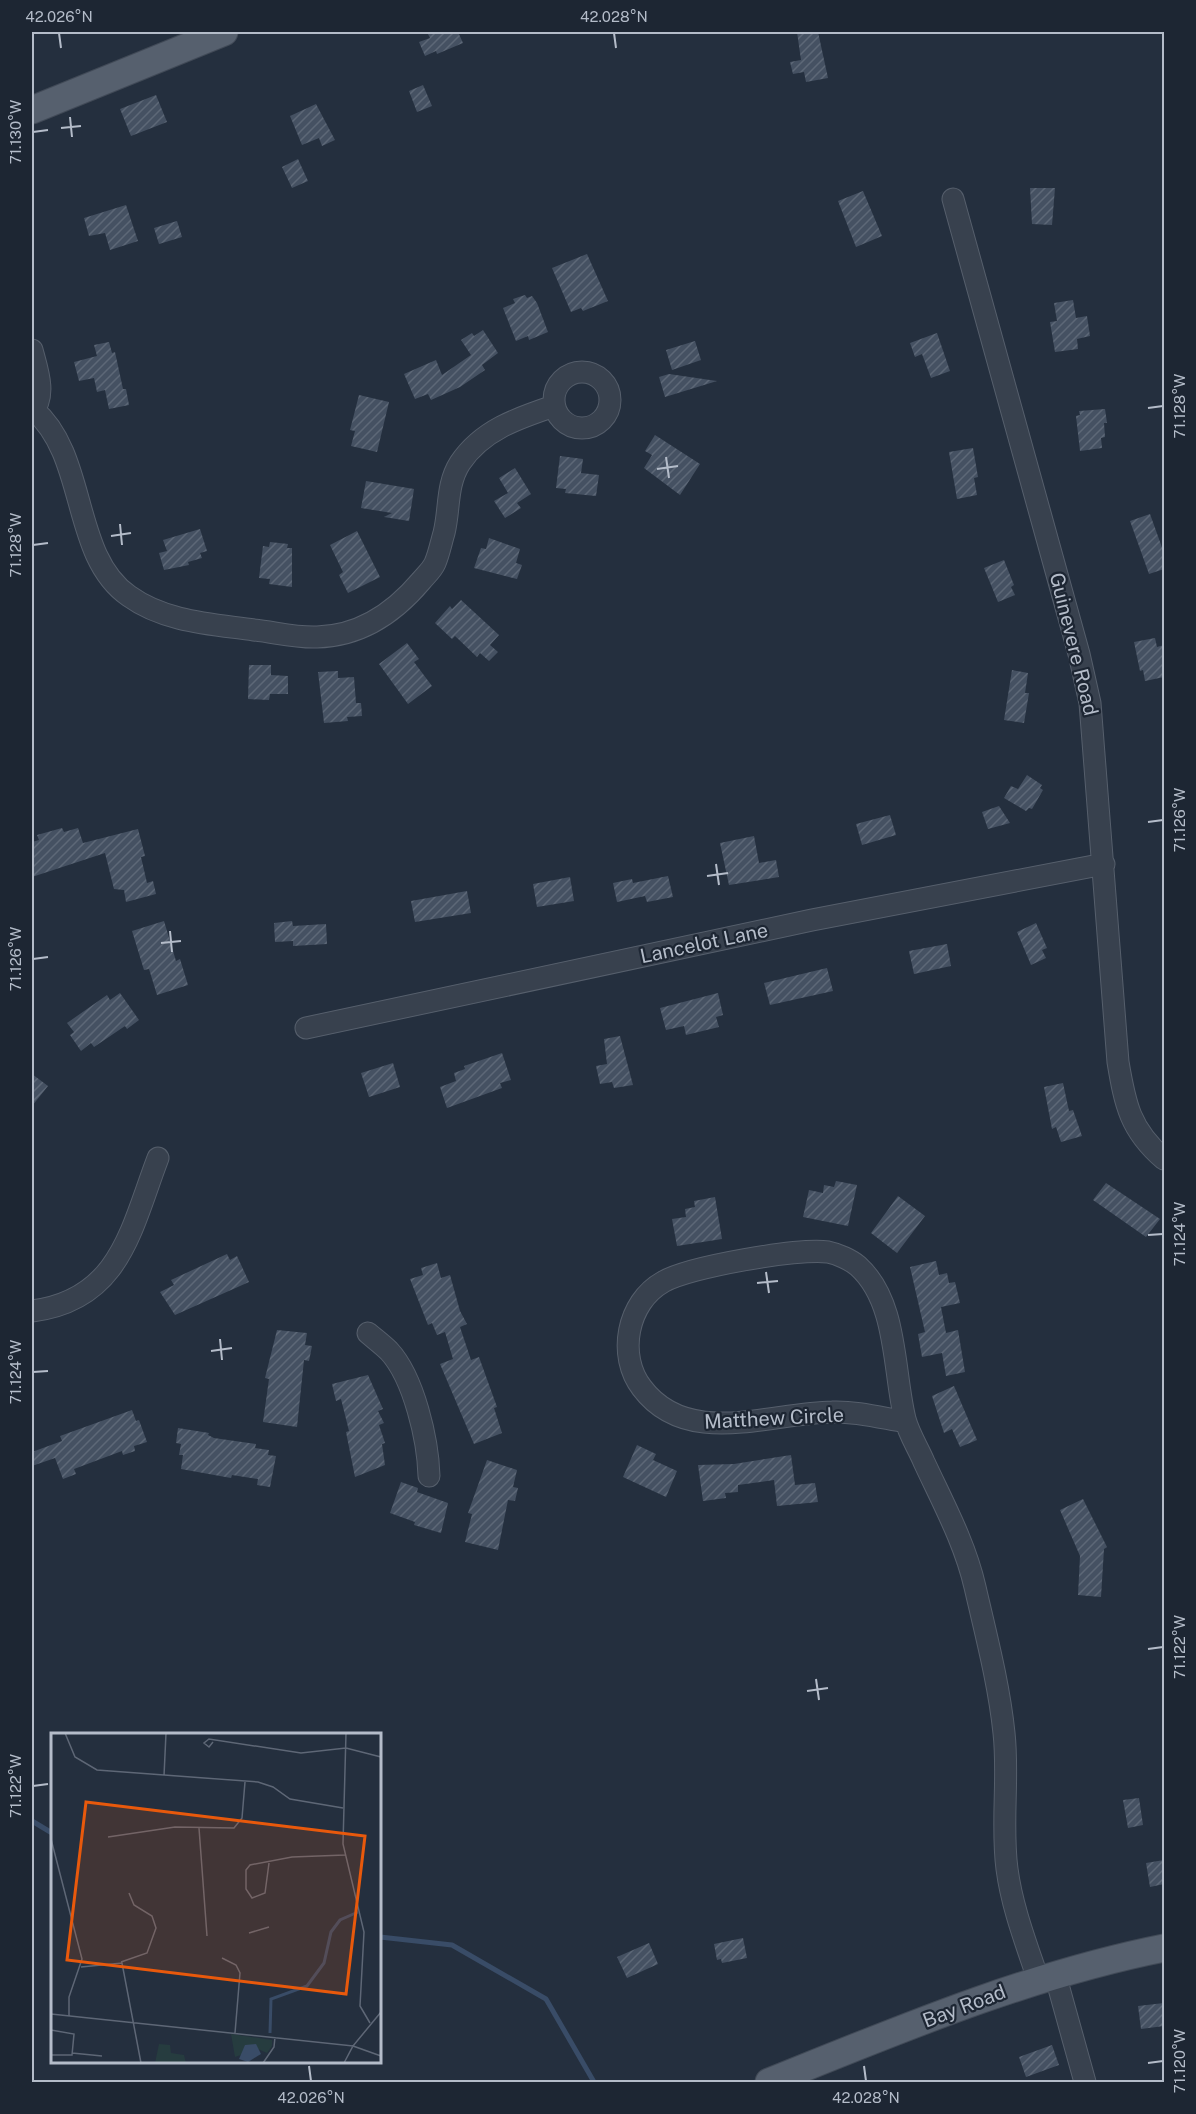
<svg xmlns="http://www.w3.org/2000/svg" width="1196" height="2114" font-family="'Public Sans',sans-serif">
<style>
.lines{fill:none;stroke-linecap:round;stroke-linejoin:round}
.stream{stroke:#394c67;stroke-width:5}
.building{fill:url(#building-hatch)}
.minor-casing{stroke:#565f6c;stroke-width:23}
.major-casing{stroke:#414a57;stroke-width:29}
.minor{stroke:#38414e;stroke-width:21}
.major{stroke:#56606e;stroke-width:27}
.ticks{fill:none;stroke:#b4bcc9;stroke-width:2}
.labels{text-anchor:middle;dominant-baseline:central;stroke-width:4.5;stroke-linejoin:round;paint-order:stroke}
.street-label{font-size:20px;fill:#b4bcc9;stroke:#1d2633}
.inset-river{fill:none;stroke:#394c67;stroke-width:3}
.inset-road{fill:none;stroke:#5e6776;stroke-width:1.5}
.view{fill:#e8590c;fill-opacity:0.15;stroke:#e8590c;stroke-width:3}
.inset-edge{fill:none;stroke:#b4bcc9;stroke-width:3}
.neatline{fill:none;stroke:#b4bcc9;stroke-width:2}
.ticks-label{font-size:15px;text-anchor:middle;fill:#b4bcc9}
</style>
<defs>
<pattern id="building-hatch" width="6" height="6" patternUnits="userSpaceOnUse" patternTransform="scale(1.5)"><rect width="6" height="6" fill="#455162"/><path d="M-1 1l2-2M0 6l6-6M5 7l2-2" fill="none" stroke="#5d6877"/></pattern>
</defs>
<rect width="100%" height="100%" fill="#242f3e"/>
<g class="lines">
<!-- stream -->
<path class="stream" d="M32,1821L52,1833
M380,1937L452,1945L546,1999L594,2082"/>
</g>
<!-- building -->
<path class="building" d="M427,32H458L463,43L437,54L436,51L425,56L419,42L430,38Z
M797,32H818L828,78L806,82L804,72L793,74L790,62L801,60Z
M423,85L432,106L417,112L409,91Z
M156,95L167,122L131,136L120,109Z
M316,104L335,140L322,146L319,138L302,145L290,116Z
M298,159L308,181L292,188L282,167Z
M1030,188H1055L1052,225L1032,224Z
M863,191L882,236L856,247L838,201Z
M126,205L138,241L110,250L105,233L89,236L84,218Z
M177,221L182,237L159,244L154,228Z
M587,254L608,301L583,311L581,308L571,312L552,268Z
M525,295L527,298L532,296L537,303L548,332L529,340L528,336L516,341L503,308L515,303L513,299Z
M1073,300L1076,318L1087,316L1090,336L1077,339L1078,349L1055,352L1050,322L1057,321L1054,303Z
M483,330L498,353L482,365L485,370L460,387L431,400L428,394L415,399L404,374L436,360L442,375L471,355L461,340L472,333L474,336Z
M937,333L950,371L931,378L922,354L915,357L910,343Z
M695,341L701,360L672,370L666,350Z
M109,342L112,353L115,352L123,389H126L129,405L109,409L105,390L97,392L94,378L79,381L74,362L97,356L94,345Z
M669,374L717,381L665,397L659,377Z
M359,395L389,402L377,452L351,446L355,431L350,430Z
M1105,409L1107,423H1104L1105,437L1101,438L1102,448L1080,451L1076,416L1080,415L1079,411Z
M655,435L700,464L680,495L644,468L652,455L645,451Z
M973,448L978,477L974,478L977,495L957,499L949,452Z
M560,456L583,459L581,473L599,475L596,496L565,493L566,489L556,488Z
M515,468L531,494L517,503L521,508L505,518L494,501L508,493L499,478Z
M366,481L414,489L409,521L384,517L392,513L361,508Z
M1150,514L1164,553V569L1149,574L1130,521Z
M200,529L207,551L200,553L202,558L188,562L189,565L164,570L159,553L167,551L163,540Z
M357,531L380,577L348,593L339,575L343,572L330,545Z
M489,538L520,549L516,563L522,565L517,579L474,568L481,548L486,549Z
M270,542L288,544L287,548H292V587L269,584L270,579L259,578L263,546L269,547Z
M1004,560L1014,585L1011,587L1015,595L998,602L984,568Z
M461,600L499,635L490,645L498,652L489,661L480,653L477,657L455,636L452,639L435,623L450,606L452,609Z
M1155,638L1157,647L1164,645V677L1145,681L1143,670L1140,671L1134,642Z
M407,643L419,659L414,662L432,686L408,704L379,664Z
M249,665H271V675L288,676V694H270L269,700L248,699Z
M1012,670L1028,673L1025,693H1029L1024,723L1004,720Z
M338,671V678L354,677L356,703H361L362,716L347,717L348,721L324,723L318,672Z
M1027,775L1042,785L1040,788L1043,790L1032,809L1029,808L1026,811L1004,798L1011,786L1018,789Z
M999,806L1010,823L988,829L982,812Z
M890,815L896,835L862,845L856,824Z
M62,828L64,832L78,828L83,843L138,829L145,856L141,857L147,883L153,881L156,894L126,902L124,890L114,889L105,853L32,877V842L39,840L37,835Z
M754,836L759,863L776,860L779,877L729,885L720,843Z
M668,876L673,897L647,902L645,896L617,902L613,883L632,879L633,883Z
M570,877L574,901L537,907L533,884Z
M467,891L471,913L415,922L411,901Z
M164,921L176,961L180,959L188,985L157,995L149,969L144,970L132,931Z
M292,921L293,926L326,924L327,944L293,946V941L275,942L274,923Z
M1036,923L1047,948L1042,950L1046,958L1031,965L1017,932Z
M947,944L951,966L914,974L909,951Z
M827,968L833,991L770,1005L764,983Z
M120,993L139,1020L127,1029L125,1026L94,1047L91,1043L81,1051L70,1035L74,1032L67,1023L107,995L110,1000Z
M718,993L723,1015L716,1017L719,1027L686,1035L684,1026L666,1030L660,1008Z
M620,1036L633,1085L614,1088L612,1082L600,1084L596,1066L607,1064L604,1039Z
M502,1053L511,1080L500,1083L502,1088L447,1108L440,1087L456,1081L454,1073L465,1069L464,1066Z
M393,1063L400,1087L369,1097L361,1073Z
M32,1074L48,1086L32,1106Z
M1063,1083L1069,1111L1073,1110L1082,1136L1061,1142L1056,1127L1052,1129L1044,1087Z
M836,1181L857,1185L848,1226L803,1217L809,1190L823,1193L824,1185L834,1187Z
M1106,1183L1160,1219L1146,1237L1093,1200Z
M898,1196L925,1216L897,1253L871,1233Z
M715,1197L722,1239L677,1246L672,1219L686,1217L685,1209L695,1207L694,1201Z
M227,1254L230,1260L237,1256L249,1282L175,1315L160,1292L174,1285L171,1280Z
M936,1261L939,1275L947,1273L949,1283L955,1282L960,1303L941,1307L946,1333L958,1330L965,1372L946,1376L942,1353L922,1357L918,1334L925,1332L910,1267Z
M437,1263L441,1278L450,1275L460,1311L467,1324L460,1327L471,1360L479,1357L497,1407L494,1408L502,1433L474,1444L440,1364L453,1359L445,1332L437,1335L432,1323L428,1325L410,1279L423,1275L421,1268Z
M277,1330L307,1333L305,1345L312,1346L309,1361L304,1360L297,1427L263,1422L269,1379L265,1378Z
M368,1375L383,1409L378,1411L384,1423L379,1425L385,1443L382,1444L385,1465L355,1477L346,1432L349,1431L341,1399L336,1401L332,1384Z
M954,1386L977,1440L960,1447L952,1429L944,1433L932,1396Z
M132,1410L136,1421L139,1420L147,1442L134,1446L135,1451L123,1455L122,1451L74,1469L76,1474L63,1479L55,1458L32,1466V1452L62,1441L60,1436Z
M178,1428L209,1433L208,1435L214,1438L256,1444L255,1448L269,1450L268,1455L276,1456L270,1487L257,1485L258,1479L232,1475L231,1478L181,1469L183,1455H179L181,1444L176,1443Z
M637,1445L656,1454L653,1460L677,1471L666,1497L623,1477Z
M791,1455L795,1485L815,1483L818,1502L777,1506L774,1480L738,1485V1492L725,1493L726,1498L703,1501L698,1465L734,1464Z
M487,1460L517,1470L513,1487L518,1488L515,1501L508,1500L498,1550L465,1542L472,1514L468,1513Z
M401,1482L418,1488L417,1492L448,1503L441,1533L414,1525L415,1522L390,1513Z
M1083,1499L1107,1547L1104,1549L1101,1597L1078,1595L1080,1556L1060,1510Z
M1139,1798L1143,1825L1128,1828L1123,1800Z
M1164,1860V1884L1150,1887L1146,1863Z
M743,1938L747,1958L722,1963L721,1959L717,1960L714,1944Z
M649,1943L658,1964L627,1978L617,1957Z
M1164,2003V2026L1141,2029L1138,2006Z
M1052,2045L1059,2065L1026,2077L1019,2057Z"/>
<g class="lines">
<defs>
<path id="minor" d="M953,199L1079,654L1090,703L1118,1062C1125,1104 1130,1130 1164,1159
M32,350C37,369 47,396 32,412
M554 400a28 28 0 1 1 56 0a28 28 0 1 1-56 0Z
M34,410C88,457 71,556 129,596C165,622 212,624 254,630C274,632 296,638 317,637C360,636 394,613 421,581C425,576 432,570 435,563C439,554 441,543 444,533C450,509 446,485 460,463C482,430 518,418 554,406
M306,1028L812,920L1104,864
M32,1311C120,1300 131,1229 158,1158
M368,1333C375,1339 383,1345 389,1351C414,1378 428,1440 429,1476
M906,1422C882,1418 856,1411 832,1412C769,1413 687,1448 642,1388C617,1356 627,1302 663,1282C688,1267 798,1248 828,1252C838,1254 851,1260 858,1266C898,1302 893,1370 905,1419C909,1434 918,1448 924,1462C943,1503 965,1543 975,1587C986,1635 999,1684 1004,1733C1009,1778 1001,1824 1007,1869C1012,1907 1026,1943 1038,1979
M1055,1974L1085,2082"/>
<path id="major" d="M32,110L224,32
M769,2082C898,2030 1028,1975 1164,1948"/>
</defs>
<!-- minor casing -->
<use href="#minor" class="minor-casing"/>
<!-- major casing -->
<use href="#major" class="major-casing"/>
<!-- minor -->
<use href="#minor" class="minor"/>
<!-- major -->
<use href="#major" class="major"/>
</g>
<!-- ticks -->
<path class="ticks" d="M59,33L61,48M614,33L616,48M70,117L72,137M61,128L81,126M33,132L48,130M1148,408L1163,406M666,457L669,478M657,469L678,466M120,524L122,545M111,536L131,533M33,545L48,543M1148,822L1163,820M716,864L719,885M707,876L728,873M170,931L172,952M161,943L181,941M33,959L48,957M1148,1235L1163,1234M766,1272L769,1293M757,1283L778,1281M220,1339L222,1360M211,1351L232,1348M33,1372L48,1371M1148,1649L1163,1647M816,1679L819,1700M807,1691L828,1688M33,1786L48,1784M1148,2063L1163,2061M309,2066L311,2081M864,2066L866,2081"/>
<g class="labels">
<!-- street labels -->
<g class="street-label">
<text transform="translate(1074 644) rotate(76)">Guinevere Road</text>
<text transform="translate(704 943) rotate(-12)">Lancelot Lane</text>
<text transform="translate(774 1418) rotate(-3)">Matthew Circle</text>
<text transform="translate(964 2006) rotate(-21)">Bay Road</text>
</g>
</g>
<!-- overview -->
<g transform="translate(51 1733)">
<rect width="330" height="330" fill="#242f3e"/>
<path d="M108,311L119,312L120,320L133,322L135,330H104Z" fill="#263c3f"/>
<path d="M180,301L221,307V313L216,320L207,316L184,324Z" fill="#263c3f"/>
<path d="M205,311L210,321L197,329L188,326L194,312Z" fill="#394c67"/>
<path class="inset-river" d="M219,300L220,266L256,253L273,230L280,199L289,187L307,179"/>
<path class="inset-road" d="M14,0L24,24L46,37L207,49L222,54L239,66L292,75M295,0L292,111L313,199L309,273L319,290M162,9L158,14L153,10L158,6L250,20L295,15L330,24M113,43L115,0M148,95L156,203M57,104L124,94L183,95L191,85L194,49M0,106L31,226L18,264V283M218,130L214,160L201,165L195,156V137L199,132L241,124L294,122M198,200L218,194M171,225L185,232L189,240L184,300M70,229L96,220L105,195L101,183L83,172L78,160M30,234L71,230L90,330M0,281L302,313L330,279M0,297L23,301L21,322H0M21,320L51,323M212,330L223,314L224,304M293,330L302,313L330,323"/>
<path class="view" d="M35,69L314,103L295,261L16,227Z"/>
<rect width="330" height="330" class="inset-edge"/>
</g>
<!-- border -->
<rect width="1196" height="2114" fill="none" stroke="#1d2633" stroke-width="66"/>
<rect x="33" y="33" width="1130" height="2048" class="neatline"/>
<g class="ticks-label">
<text x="59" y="22">42.026°N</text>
<text x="614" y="22">42.028°N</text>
<text transform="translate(16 132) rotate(-90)" y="5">71.130°W</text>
<text transform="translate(1180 406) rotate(-90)" y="5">71.128°W</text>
<text transform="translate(16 545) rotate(-90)" y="5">71.128°W</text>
<text transform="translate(1180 820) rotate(-90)" y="5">71.126°W</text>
<text transform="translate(16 959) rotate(-90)" y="5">71.126°W</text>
<text transform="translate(1180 1234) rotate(-90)" y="5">71.124°W</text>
<text transform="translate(16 1372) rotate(-90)" y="5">71.124°W</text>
<text transform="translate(1180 1647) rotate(-90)" y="5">71.122°W</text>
<text transform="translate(16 1786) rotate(-90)" y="5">71.122°W</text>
<text transform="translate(1180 2061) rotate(-90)" y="5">71.120°W</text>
<text x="311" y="2103">42.026°N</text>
<text x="866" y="2103">42.028°N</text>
</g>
</svg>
